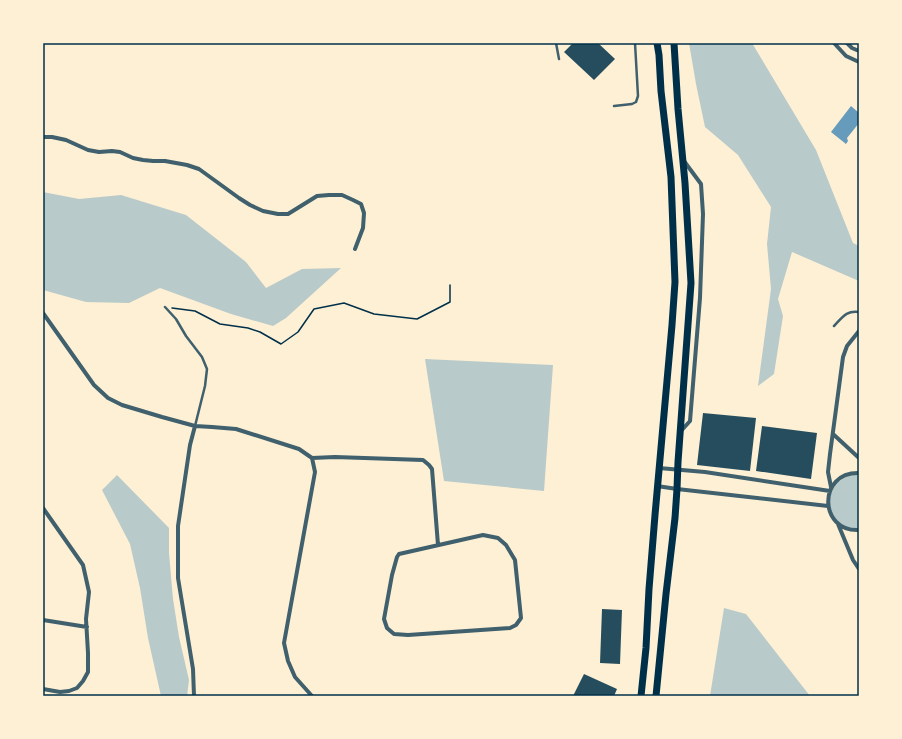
<svg xmlns="http://www.w3.org/2000/svg" width="902" height="739" font-family="'Sofia Sans Condensed',sans-serif">
<style>
.green{fill:#b9caca}
.water{fill:#669bbc}
.building{fill:#264d5e}
.lines{fill:none;stroke-linecap:round;stroke-linejoin:round}
.path{stroke:#003049;stroke-width:1.5}
.service{stroke:#3f606c;stroke-width:2.5}
.minor{stroke:#3f606c;stroke-width:4}
.secondary{stroke:#003049;stroke-width:7}
.neatline{fill:none;stroke:#003049;stroke-width:1.5}
</style>
<rect width="100%" height="100%" fill="#fdf0d5"/>
<!-- green -->
<path class="green" d="M689,43H752L816,150L853,243L859,246V281L792,252L778,299L783,316L774,374L758,386L771,289L767,244L771,207L738,155L705,127L696,84Z
M43,192L79,199L121,195L186,215L246,262L266,288L302,269L341,268L286,318L273,326L231,314L160,288L129,303L86,302L43,290Z
M425,359L553,365L544,491L444,481Z
M854,473H859V530L849,529L834,520L828,501L835,483Z
M117,475L169,528V553L173,599L179,637L189,680L187,696H161L148,638L140,588L130,544L102,490Z
M724,608L746,614L810,696H710Z"/>
<!-- water -->
<path class="water" d="M851,106L859,113V123L847,138L848,141L846,144L831,132Z"/>
<!-- building -->
<path class="building" d="M573,43H598L615,59L594,80L564,52Z
M703,413L756,418L750,471L697,465Z
M762,426L817,433L811,479L756,471Z
M602,609L622,610L620,664L600,663Z
M584,674L617,689L614,696H573Z"/>
<g class="lines">
<!-- path -->
<path class="path" d="M172,308L195,311L220,324L248,328L260,332L281,344L298,332L314,309L344,303L374,314L417,319L450,302V285"/>
<!-- service -->
<path class="service" d="M556,43L559,59
M614,106L632,104L636,102L638,96L635,43
M165,307L176,319L186,336L202,357L207,369L205,386L195,426
M834,326C842,318 846,310 859,312"/>
<!-- minor -->
<path class="minor" d="M834,43L846,56L859,62
M847,43L852,48L859,51
M43,137H52L66,140L88,150L99,152L112,151L120,152L133,158L143,160L153,161H165L187,165L199,169L239,198L250,205L263,211L278,214H288L317,196L329,195H342L353,200L361,204L364,213L363,228L355,249
M43,313L94,385L108,398L122,405L162,417L195,426
M681,431L690,421L700,298L703,214L701,184L684,161
M833,434L859,458
M312,458L335,457L423,460L429,465L432,469L438,545
M659,468L705,472L830,491
M859,473C817,472 819,532 859,530
M657,486L677,489L828,506
M831,487L828,472L830,454L843,357L847,346L859,331
M43,508L83,565L89,592L86,619L88,653V672L83,681L77,688L69,691L60,692L43,689
M838,524L853,560L859,569
M483,535L498,538L506,545L515,560L521,618L516,625L510,628L408,635L394,634L387,628L384,619L392,575L397,557L399,554Z
M43,620L87,627
M194,696L193,669L178,578V526L190,445L195,426L212,427L236,429L299,449L312,458L315,472L284,643L288,661L295,677L312,696"/>
<!-- secondary -->
<path class="secondary" d="M641,696L646,648L649,589L655,515L672,325L675,282L671,177L661,91L659,55L657,43
M656,696L666,594L675,518L677,489L678,462L691,283L685,183L678,109L674,43"/>
</g>
<!-- border -->
<rect width="902" height="739" fill="none" stroke="#fdf0d5" stroke-width="88"/>
<rect x="44" y="44" width="814" height="651" class="neatline"/>
</svg>
